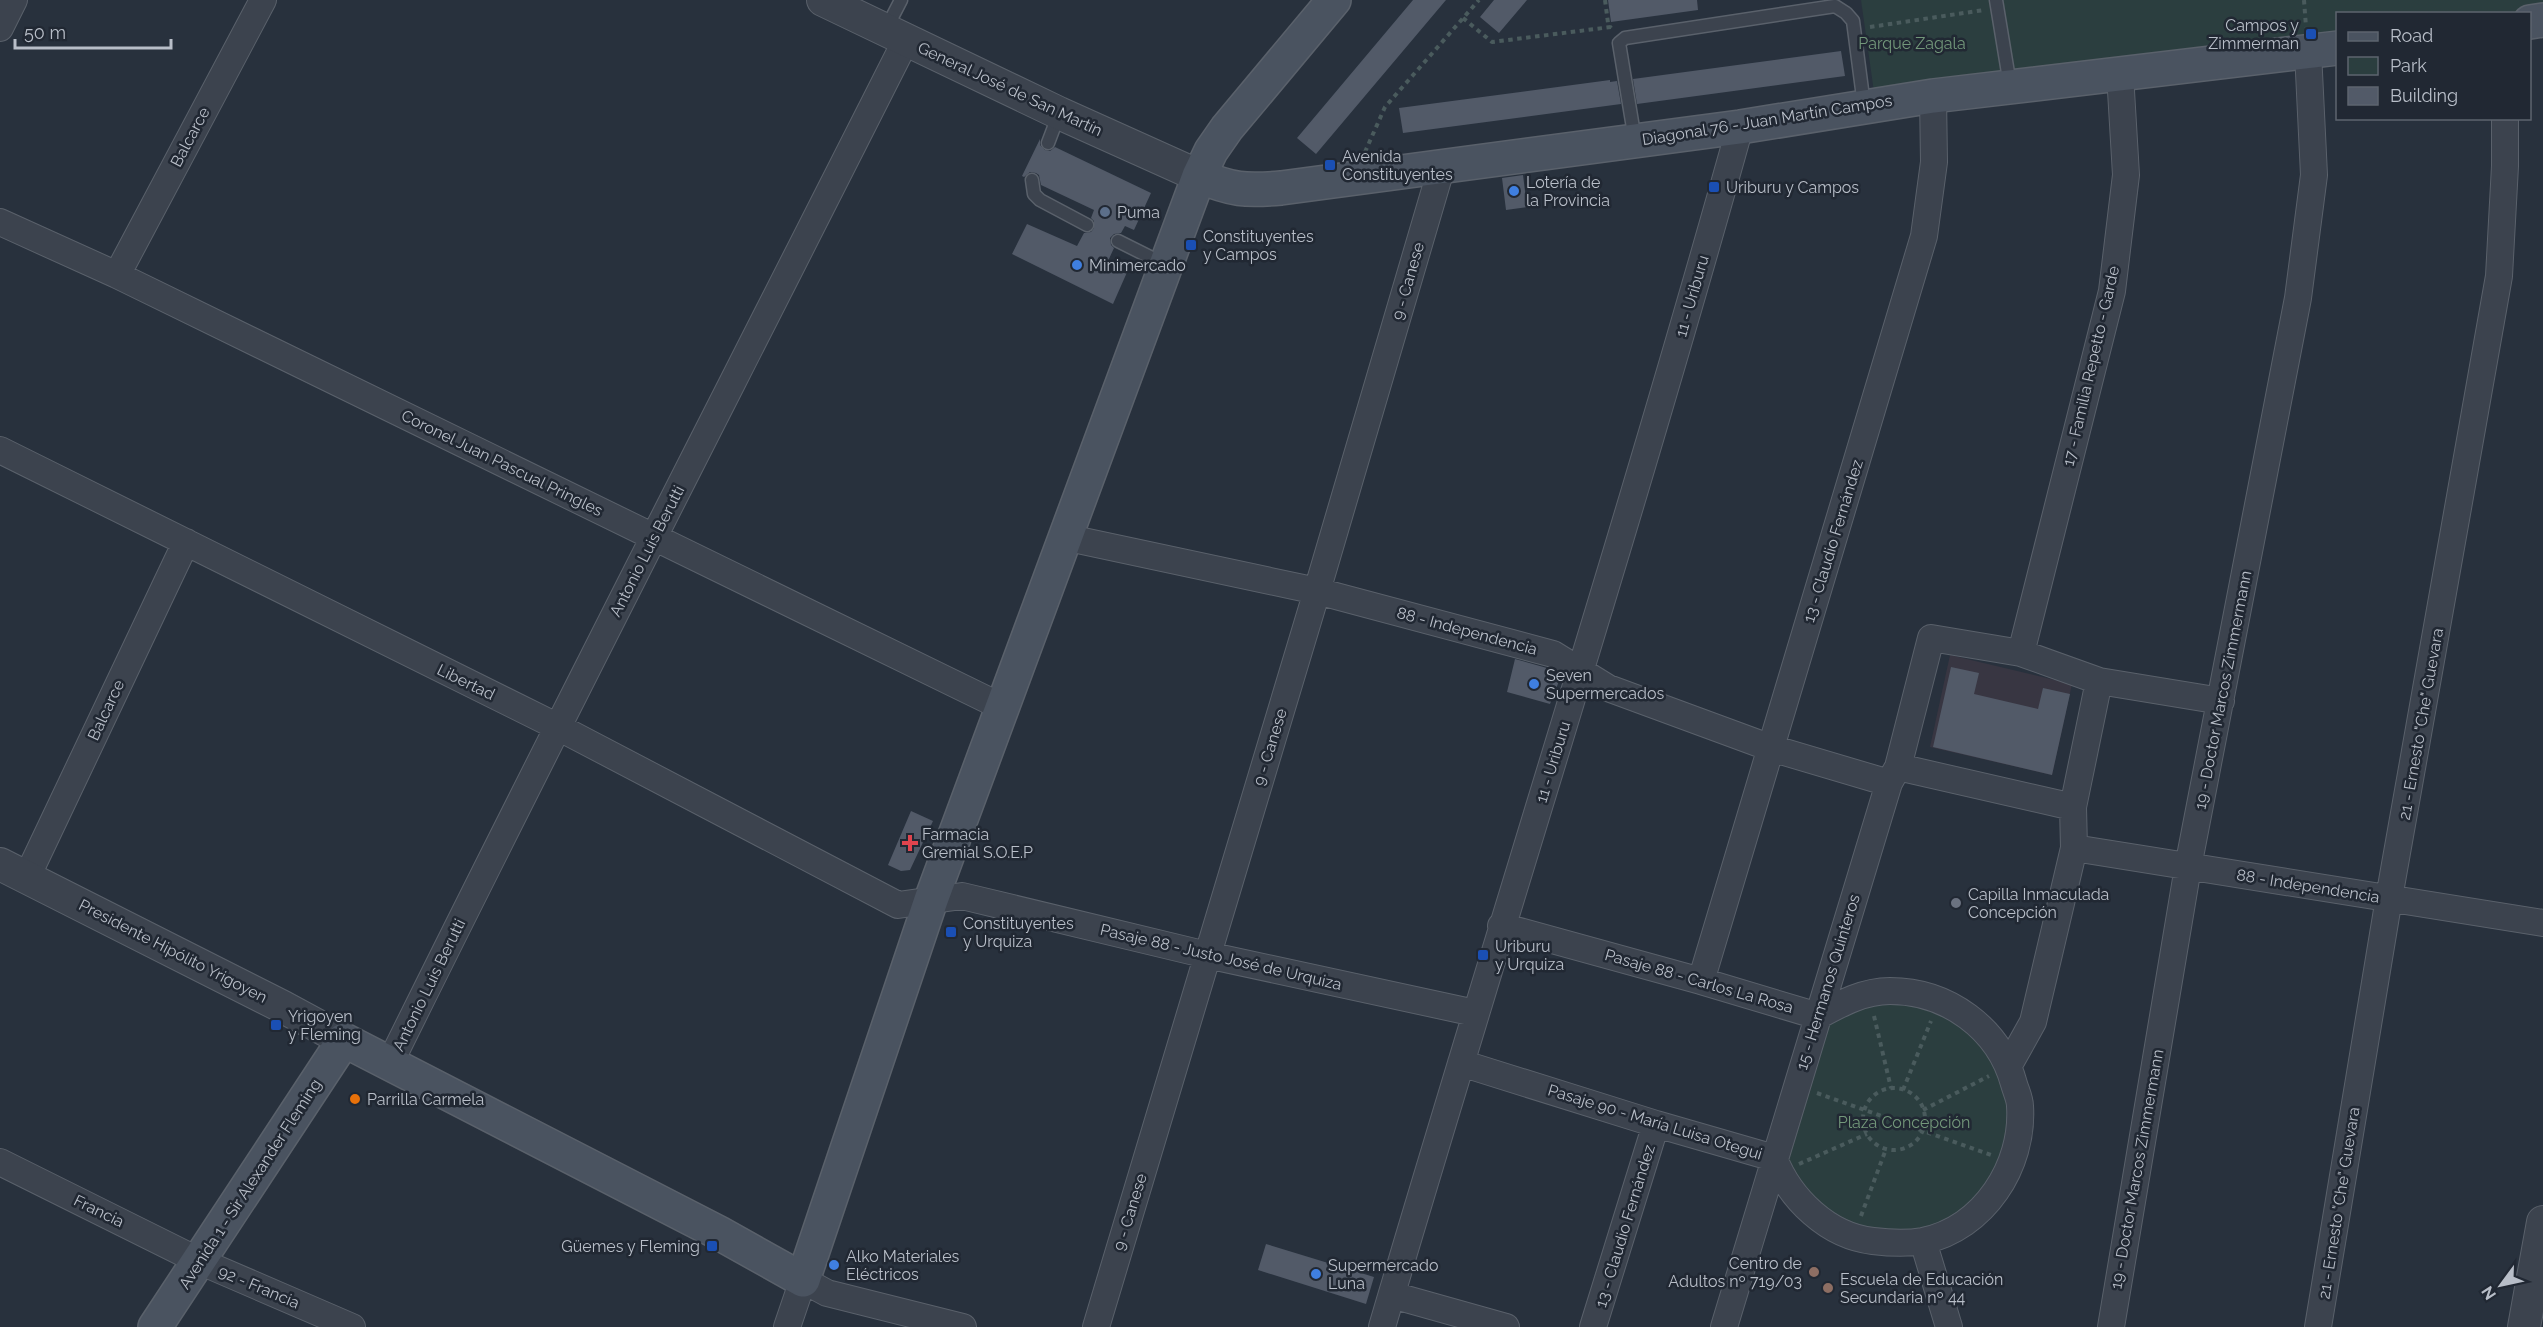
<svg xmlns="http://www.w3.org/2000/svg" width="2543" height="1327" font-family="Raleway,sans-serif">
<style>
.medical{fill:#383642}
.green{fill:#2b3e3f}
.building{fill:#525a68}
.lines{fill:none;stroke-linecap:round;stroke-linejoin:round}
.service-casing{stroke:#5a616b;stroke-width:15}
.minor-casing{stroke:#5a616b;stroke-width:28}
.tertiary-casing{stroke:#5a616b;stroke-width:34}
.secondary-casing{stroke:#5a616b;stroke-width:36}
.path{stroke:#4a5b5d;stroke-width:4;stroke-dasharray:4.5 4.5;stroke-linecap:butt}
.service{stroke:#3c434e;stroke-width:12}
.minor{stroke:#3c434e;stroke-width:26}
.tertiary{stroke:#3c434e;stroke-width:32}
.secondary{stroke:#4a5360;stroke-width:33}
.transit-dot{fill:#1a4fb4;stroke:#212833;stroke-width:2}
.shop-dot{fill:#3f7fe0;stroke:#212833;stroke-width:2}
.service-dot{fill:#5c6f8a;stroke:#212833;stroke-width:2}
.health-dot{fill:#e0444e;stroke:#212833;stroke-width:2}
.worship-dot{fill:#6b7280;stroke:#212833;stroke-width:2}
.food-dot{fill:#e8710a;stroke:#212833;stroke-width:2}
.education-dot{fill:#8d6e63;stroke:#212833;stroke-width:2}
.labels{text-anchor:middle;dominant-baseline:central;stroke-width:5;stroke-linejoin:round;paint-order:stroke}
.poi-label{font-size:16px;fill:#b8bec8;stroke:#212833;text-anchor:start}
.park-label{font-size:16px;fill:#72977a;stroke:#212833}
.street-label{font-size:16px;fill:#b8bec8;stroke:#212833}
</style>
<rect width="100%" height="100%" fill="#28313d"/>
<!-- medical -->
<path class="medical" d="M1950,655L2072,684L2052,775L1930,747Z"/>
<!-- green -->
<path class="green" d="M1861,0H2543V8L2508,14H2338L2337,40L1874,92Z
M1926,995L2009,1065L2011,1162L1941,1235L1860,1239L1779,1172L1818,1016Z"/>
<!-- building -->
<path class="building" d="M1413,0H1446L1316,154L1297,138Z
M1494,0H1527L1499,33L1480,17Z
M1608,0H1697L1698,10L1611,22Z
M1841,51L1845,76L1637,104L1633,79Z
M1610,80V82L1617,81L1621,104L1403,133L1399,108Z
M1040,139V145L1045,150L1050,151L1055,147L1151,193L1134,230L1125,226L1121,233L1114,234L1110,238L1111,245L1114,248L1108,261L1128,270L1113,304L1012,254L1027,224L1077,246L1084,233L1091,232L1094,228V221L1091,218L1094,210L1041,185L1039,175L1036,173L1030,172L1024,177L1022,176Z
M1523,175L1527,207L1506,210L1502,178Z
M1515,659L1547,668L1561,676L1550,704L1507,692Z
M1951,667L1979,673L1974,694L2038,709L2043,688L2070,694L2052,775L1933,747Z
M911,811L933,821L910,870L901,871L888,865Z
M1266,1244L1374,1277L1366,1304L1258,1270Z"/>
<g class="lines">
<defs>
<path id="service" d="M1996,0L2010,85
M886,29L901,0
M1635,140L1619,43L1625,38L1835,6L1846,13L1853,21L1864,105
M1048,143L1059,114
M1032,180L1034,194L1040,200L1087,225
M1118,241L1164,264"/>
<path id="minor" d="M0,28L14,0
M0,222L117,275L1002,707
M117,275L263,0
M0,450L556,726L898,905L962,896L1207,955L1475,1013
M1064,537L1317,591L1553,654L1608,688L1771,748L1889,783
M2021,653L2112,291L2126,175L2120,74
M1898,767L2073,807
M2074,848L2543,923
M27,877L186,542
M1501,926L1701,981L1818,1016C1840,1004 1863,991 1890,991C1947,991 1999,1028 2014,1084C2016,1091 2020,1099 2020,1106C2024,1166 1984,1228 1923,1241C1906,1244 1890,1243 1873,1241C1828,1236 1790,1199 1774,1158
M1701,981L1924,236L1934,162L1933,96
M390,1063C559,720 734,381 906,40
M1461,1063L1656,1124L1774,1158
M2009,1065L2033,1022L2074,848L2073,807L2099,681
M0,1162L199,1261L352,1327
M1923,1241L1949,1327
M1392,1295L1506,1327
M787,1327L803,1280L827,1293L963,1327
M1096,1327L1317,591L1442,166
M1382,1327C1500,926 1628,529 1740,127
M1593,1327L1656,1124
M1724,1327L1889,783L1898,767L1931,638L2021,653L2099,681L2221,701
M2111,1327L2188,867L2298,298L2314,175L2308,52
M2318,1327L2389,898L2499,276L2505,166V118"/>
<path id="tertiary" d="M823,0L1059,113L1199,176
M0,864L283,1007L344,1040
M2524,1327L2543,1222"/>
<path id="secondary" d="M2530,22L2543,20
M1199,176C1232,190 1245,191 1281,188L1740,127L1933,96L2338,48
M155,1327L344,1040L719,1233L803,1280L931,900L1199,176L1211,151L1227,128L1334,0"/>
</defs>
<!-- service casing -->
<use href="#service" class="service-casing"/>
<!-- minor casing -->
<use href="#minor" class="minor-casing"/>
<!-- tertiary casing -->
<use href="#tertiary" class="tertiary-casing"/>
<!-- secondary casing -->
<use href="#secondary" class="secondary-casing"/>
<!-- path -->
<path class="path" d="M1605,0L1608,23L1611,28
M2304,0L2306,27
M1463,18L1492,42L1611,27
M1870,27L1984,10
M1365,152L1385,107L1479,0
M1874,1016L1891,1088
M1863 1119a31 31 0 1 1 62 0a31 31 0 1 1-62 0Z
M1903,1090L1931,1021
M1817,1093L1991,1155
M1923,1110L1989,1076
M1799,1164L1867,1134
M1861,1216L1886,1149"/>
<!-- service -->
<use href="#service" class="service"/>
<!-- minor -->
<use href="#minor" class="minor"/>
<!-- tertiary -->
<use href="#tertiary" class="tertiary"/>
<!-- secondary -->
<use href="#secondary" class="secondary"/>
</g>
<!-- markers -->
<g class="transit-dot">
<rect x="2305" y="28" width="12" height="12" rx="3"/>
<rect x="1324" y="159" width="12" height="12" rx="3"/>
<rect x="1708" y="181" width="12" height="12" rx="3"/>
<rect x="1185" y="239" width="12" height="12" rx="3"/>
<rect x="945" y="926" width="12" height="12" rx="3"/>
<rect x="1477" y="949" width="12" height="12" rx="3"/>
<rect x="270" y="1019" width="12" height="12" rx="3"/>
<rect x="706" y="1240" width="12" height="12" rx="3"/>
</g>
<g class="shop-dot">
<circle cx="1514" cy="191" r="6"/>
<circle cx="1077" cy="265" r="6"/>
<circle cx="1534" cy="684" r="6"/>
<circle cx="834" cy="1265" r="6"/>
<circle cx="1316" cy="1274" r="6"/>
</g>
<circle class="service-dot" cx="1105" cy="212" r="6"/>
<path class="health-dot" d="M907 834h6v6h6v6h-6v6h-6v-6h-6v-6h6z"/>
<circle class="worship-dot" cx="1956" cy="903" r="6"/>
<circle class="food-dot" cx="355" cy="1099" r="6"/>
<g class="education-dot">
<circle cx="1814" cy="1272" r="6"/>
<circle cx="1828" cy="1288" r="6"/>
</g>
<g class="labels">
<!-- poi labels -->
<g class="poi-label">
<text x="2299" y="25" text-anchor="end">Campos y<tspan x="2299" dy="18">Zimmerman</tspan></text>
<text x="1342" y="156">Avenida<tspan x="1342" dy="18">Constituyentes</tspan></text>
<text x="1526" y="182">Lotería de<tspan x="1526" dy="18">la Provincia</tspan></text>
<text x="1726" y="187">Uriburu y Campos</text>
<text x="1117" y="212">Puma</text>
<text x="1203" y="236">Constituyentes<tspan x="1203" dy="18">y Campos</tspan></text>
<text x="1089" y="265">Minimercado</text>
<text x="1546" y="675">Seven<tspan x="1546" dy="18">Supermercados</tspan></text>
<text x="922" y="834">Farmacia<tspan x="922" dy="18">Gremial S.O.E.P</tspan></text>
<text x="1968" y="894">Capilla Inmaculada<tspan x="1968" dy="18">Concepción</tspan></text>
<text x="963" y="923">Constituyentes<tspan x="963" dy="18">y Urquiza</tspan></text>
<text x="1495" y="946">Uriburu<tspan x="1495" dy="18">y Urquiza</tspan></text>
<text x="288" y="1016">Yrigoyen<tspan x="288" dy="18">y Fleming</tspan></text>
<text x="367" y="1099">Parrilla Carmela</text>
<text x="700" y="1246" text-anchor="end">Güemes y Fleming</text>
<text x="846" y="1256">Alko Materiales<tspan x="846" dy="18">Eléctricos</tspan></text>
<text x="1802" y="1263" text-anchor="end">Centro de<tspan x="1802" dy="18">Adultos nº 719/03</tspan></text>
<text x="1328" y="1265">Supermercado<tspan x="1328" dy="18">Luna</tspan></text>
<text x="1840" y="1279">Escuela de Educación<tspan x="1840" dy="18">Secundaria nº 44</tspan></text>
</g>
<!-- park labels -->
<g class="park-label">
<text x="1912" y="43">Parque Zagala</text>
<text x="1904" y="1122">Plaza Concepción</text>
</g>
<!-- street labels -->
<g class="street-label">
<text transform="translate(1010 89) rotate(25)">General José de San Martín</text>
<text transform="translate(1767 120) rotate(-9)">Diagonal 76 - Juan Martín Campos</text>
<text transform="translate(190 137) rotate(-62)">Balcarce</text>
<text transform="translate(1408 281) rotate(-74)">9 - Canese</text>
<text transform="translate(1692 296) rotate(-74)">11 - Uriburu</text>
<text transform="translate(2091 366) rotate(-77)">17 - Familia Repetto - Garde</text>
<text transform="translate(502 463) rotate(26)">Coronel Juan Pascual Pringles</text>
<text transform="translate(1833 541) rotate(-73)">13 - Claudio Fernández</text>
<text transform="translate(647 551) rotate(-63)">Antonio Luis Berutti</text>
<text transform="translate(1467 631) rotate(15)">88 - Independencia</text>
<text transform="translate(466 682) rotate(26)">Libertad</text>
<text transform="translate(2223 690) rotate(-79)">19 - Doctor Marcos Zimmermann</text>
<text transform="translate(106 710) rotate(-65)">Balcarce</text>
<text transform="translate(2421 724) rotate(-80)">21 - Ernesto "Che" Guevara</text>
<text transform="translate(1270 747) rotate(-73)">9 - Canese</text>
<text transform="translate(1553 762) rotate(-73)">11 - Uriburu</text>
<text transform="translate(2308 886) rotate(9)">88 - Independencia</text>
<text transform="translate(173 951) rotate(27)">Presidente Hipólito Yrigoyen</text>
<text transform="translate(1221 957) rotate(13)">Pasaje 88 - Justo José de Urquiza</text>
<text transform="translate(1699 981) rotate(16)">Pasaje 88 - Carlos La Rosa</text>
<text transform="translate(1828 982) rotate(-73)">15 - Hermanos Quinteros</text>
<text transform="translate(429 985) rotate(-64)">Antonio Luis Berutti</text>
<text transform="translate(1655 1122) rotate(17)">Pasaje 90 - María Luisa Otegui</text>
<text transform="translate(2137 1169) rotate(-80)">19 - Doctor Marcos Zimmermann</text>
<text transform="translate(250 1184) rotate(-57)">Avenida 1 - Sir Alexander Fleming</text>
<text transform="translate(2339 1203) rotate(-81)">21 - Ernesto "Che" Guevara</text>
<text transform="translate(99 1211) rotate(26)">Francia</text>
<text transform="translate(1130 1212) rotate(-73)">9 - Canese</text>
<text transform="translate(1625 1226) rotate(-73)">13 - Claudio Fernández</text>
<text transform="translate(259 1287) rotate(23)">92 - Francia</text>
</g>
</g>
<!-- legend -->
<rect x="2336" y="12" width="195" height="108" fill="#212833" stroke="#5d646f" stroke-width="1.5"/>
<rect x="2348" y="32" width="30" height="9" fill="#4a5360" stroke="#5d646f" stroke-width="1.5"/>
<text x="2390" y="42" font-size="18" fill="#b8bec8">Road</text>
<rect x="2348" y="57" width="30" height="18" fill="#2b3e3f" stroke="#5d646f" stroke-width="1.5"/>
<text x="2390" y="72" font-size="18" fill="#b8bec8">Park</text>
<rect x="2348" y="87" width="30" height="18" fill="#525a68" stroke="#5d646f" stroke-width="1.5"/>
<text x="2390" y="102" font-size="18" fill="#b8bec8">Building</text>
<!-- north arrow -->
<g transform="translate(2501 1285) rotate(237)" stroke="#212833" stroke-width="4.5" paint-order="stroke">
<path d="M0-4.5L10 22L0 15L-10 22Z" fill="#b8bec8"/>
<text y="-9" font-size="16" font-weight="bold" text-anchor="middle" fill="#b8bec8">N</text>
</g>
<!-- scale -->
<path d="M15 39v9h156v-9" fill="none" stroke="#b8bec8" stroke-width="3"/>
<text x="24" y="39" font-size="18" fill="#b8bec8" stroke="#212833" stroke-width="4.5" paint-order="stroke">50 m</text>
</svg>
